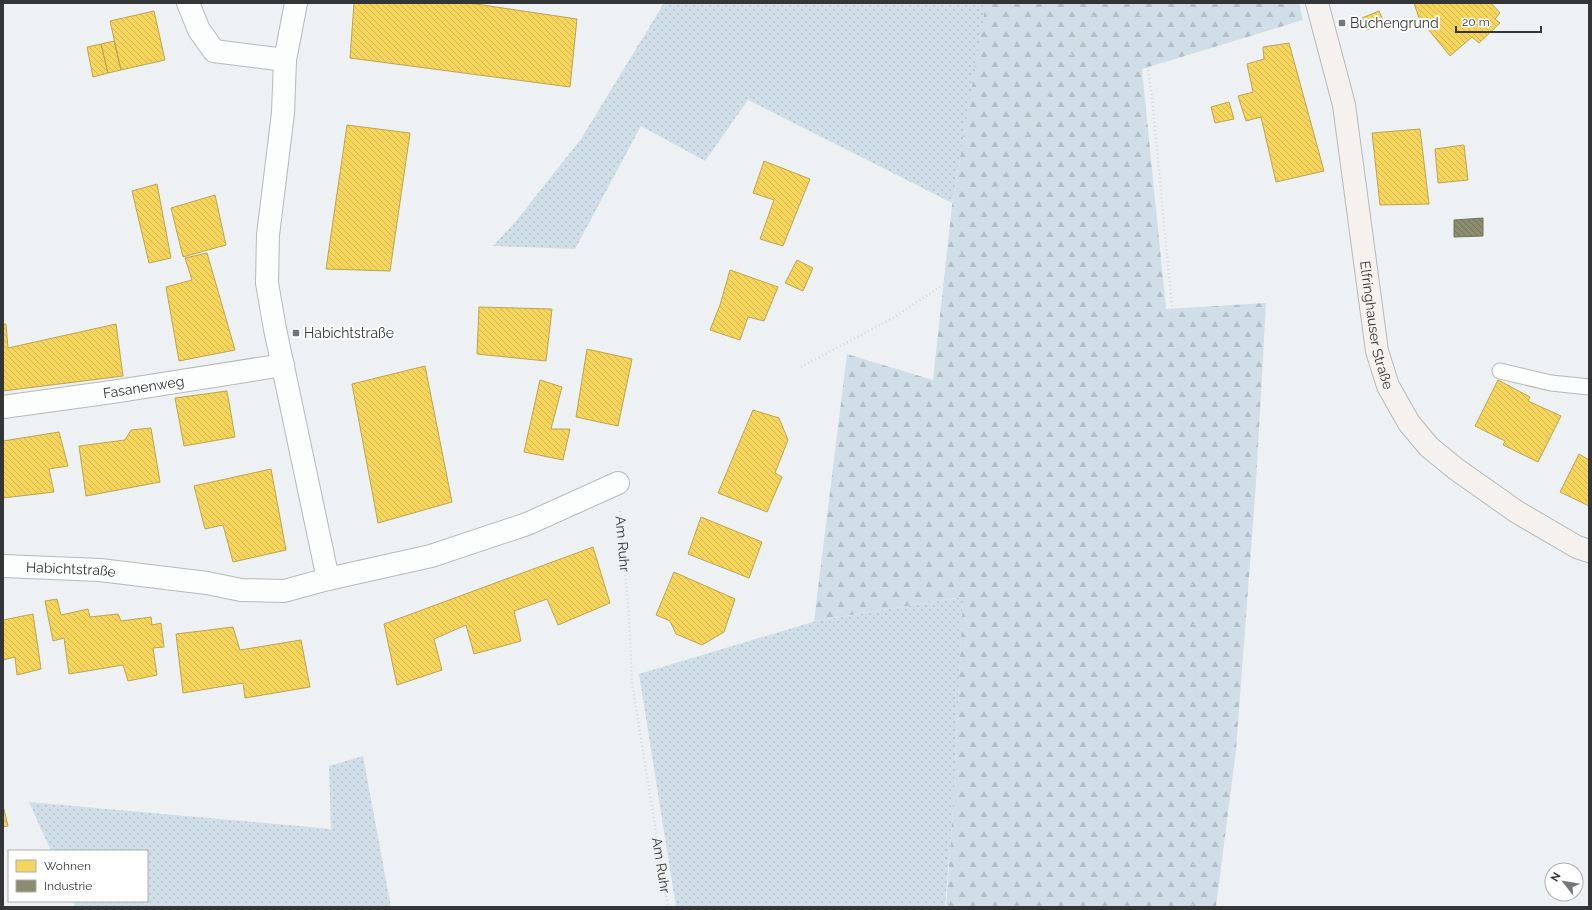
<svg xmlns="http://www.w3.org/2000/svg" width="1592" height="910" font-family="Raleway,sans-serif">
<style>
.grass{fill:url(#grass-dots)}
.forest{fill:url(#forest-firs)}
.homes{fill:url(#homes-back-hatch);stroke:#bca551}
.industry{fill:url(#industry-back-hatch);stroke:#71725d}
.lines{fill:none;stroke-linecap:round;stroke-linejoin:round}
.lane-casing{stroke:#b6b8ba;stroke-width:17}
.street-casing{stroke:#b6b8ba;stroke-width:24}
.secondary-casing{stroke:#b6b8ba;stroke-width:24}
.path{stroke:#d7d8d8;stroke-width:2.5;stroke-dasharray:1 3;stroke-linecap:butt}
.lane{stroke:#fcfdfd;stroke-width:15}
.street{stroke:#fcfdfd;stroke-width:22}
.secondary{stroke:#f5f1ee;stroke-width:22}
.poi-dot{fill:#747778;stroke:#fff;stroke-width:1.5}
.labels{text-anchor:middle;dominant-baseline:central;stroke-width:4;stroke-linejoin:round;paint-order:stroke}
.poi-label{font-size:14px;fill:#333536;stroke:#fff;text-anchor:start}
.street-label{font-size:14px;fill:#333536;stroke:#fff}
</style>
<defs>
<pattern id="grass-dots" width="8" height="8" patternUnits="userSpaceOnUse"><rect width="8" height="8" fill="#cfdee7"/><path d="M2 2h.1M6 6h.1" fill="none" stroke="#b2bfc7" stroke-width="1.8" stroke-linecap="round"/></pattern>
<pattern id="forest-firs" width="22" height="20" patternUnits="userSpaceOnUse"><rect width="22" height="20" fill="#cfdee7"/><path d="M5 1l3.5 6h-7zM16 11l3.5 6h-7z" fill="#b2bfc7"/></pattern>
<pattern id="homes-back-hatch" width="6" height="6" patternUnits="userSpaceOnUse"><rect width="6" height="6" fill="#f6d55c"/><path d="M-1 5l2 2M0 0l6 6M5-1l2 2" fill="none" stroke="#d3b751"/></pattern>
<pattern id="industry-back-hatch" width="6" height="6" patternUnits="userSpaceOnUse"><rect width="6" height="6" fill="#8c8c6e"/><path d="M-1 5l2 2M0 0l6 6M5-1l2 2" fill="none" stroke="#73735b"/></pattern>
</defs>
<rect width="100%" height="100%" fill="#eef1f3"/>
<!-- grass -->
<path class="grass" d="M664,3H987L952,203L748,100L705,161L641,126L575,249L493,246L516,221L581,139Z
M963,597L953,809L945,907H676L639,674L816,621Z
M363,756L391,907H75L73,901H147V851H51L29,802L331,829L329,766Z"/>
<!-- forest -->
<path class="forest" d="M986,3H1299L1303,20L1142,69L1166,309L1266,303L1256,483L1236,750L1216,907H946L953,808L963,597L814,621L847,354L933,380L952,205Z"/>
<!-- homes -->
<path class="homes" d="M354,3H469L577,19L570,87L350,58Z
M1414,3H1491L1500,13L1495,19L1500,23L1479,43L1472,37L1450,56L1419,18Z
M154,11L165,60L121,70L110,21Z
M1379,11L1384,23L1367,30L1362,18Z
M114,41L121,70L108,73L101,44Z
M1289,43L1324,171L1276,182L1261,117L1246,121L1238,96L1253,92L1247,64L1264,59L1263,47Z
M101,44L108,73L93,77L87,47Z
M1229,102L1234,119L1215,123L1211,107Z
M347,125L410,133L390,271L326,269Z
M1420,129L1429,204L1380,205L1372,133Z
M1464,145L1468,180L1438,183L1435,149Z
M764,161L810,179L783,246L760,239L774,200L753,193Z
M157,184L171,258L149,263L132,191Z
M215,195L226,245L183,257L171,208Z
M207,253L235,350L179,361L166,287L192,280L185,258Z
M797,260L813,268L803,291L785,283Z
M730,270L778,287L764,321L748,317L740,340L710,330L720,305Z
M479,307L552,309L546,361L477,354Z
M3,324H6L8,348L116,324L123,376L3,391Z
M587,349L632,359L618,426L576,417Z
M425,366L452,502L378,523L352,384Z
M540,380L562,387L551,429H570L563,460L524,452Z
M1498,380L1530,397L1528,401L1561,416L1538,462L1503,445L1505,441L1475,426Z
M227,391L235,437L184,446L175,398Z
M753,410L779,418L788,440L775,473L782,477L767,512L718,493Z
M151,428L160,482L86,496L79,446L125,440L131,430Z
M59,432L68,466L49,469L54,492L3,498V441Z
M1579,454L1589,460V506L1560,492Z
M271,469L286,550L233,562L223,525L205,529L194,486Z
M701,517L762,542L749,578L688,554Z
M593,547L610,603L558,625L547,599L514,611L521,641L474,654L466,625L434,639L442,670L397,685L384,624Z
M674,572L735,599L724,632L702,645L676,634L670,621L656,615Z
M57,599L61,615L88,609L90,617L118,614L121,621L151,617L152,625L161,623L164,647L153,648L157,675L128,681L123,665L69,674L64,638L53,641L45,601Z
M33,614L41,669L17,675L15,657L3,660V620Z
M233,627L240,650L301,640L310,687L245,698L243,683L183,693L176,634Z
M3,805L8,826L3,827Z"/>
<!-- industry -->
<path class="industry" d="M1483,218V236L1454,237V220Z"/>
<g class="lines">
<defs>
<path id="lane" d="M1500,371L1551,383L1589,387"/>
<g id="street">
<path d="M188,3L199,30L214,51L285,60"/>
<path d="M296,3L285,60L283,113L268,235L267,283L275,329L328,579"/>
<path id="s2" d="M3,407L112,392L283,365"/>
<path id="s3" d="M3,566L100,570L207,583L241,590L284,591L328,579L431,556L527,524L618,483"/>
</g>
<g id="secondary">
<path id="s4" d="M1317,3L1344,105L1377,351L1388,386L1409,423L1429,447L1456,469L1517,512L1577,547L1589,551"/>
</g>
</defs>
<!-- lane casing -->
<use href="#lane" class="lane-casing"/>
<!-- street casing -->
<use href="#street" class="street-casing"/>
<!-- secondary casing -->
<use href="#secondary" class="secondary-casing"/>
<!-- path -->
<g class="path">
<path d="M1138,3L1152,97L1187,464L1198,732L1192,907"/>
<path d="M801,367L893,318L946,283L974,228L1100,3"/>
<path id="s1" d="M620,511L629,617L632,683L668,907"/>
</g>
<!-- lane -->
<use href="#lane" class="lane"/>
<!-- street -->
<use href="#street" class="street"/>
<!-- secondary -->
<use href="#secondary" class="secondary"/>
</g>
<!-- markers -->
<g class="poi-dot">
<rect x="1338" y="19" width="8" height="8" rx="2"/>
<rect x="292" y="329" width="8" height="8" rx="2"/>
</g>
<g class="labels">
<!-- poi labels -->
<g class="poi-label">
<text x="1350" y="23">Buchengrund</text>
<text x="304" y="333">Habichtstraße</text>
</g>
<!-- street labels -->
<g class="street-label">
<text stroke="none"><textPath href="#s4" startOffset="328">Elfringhauser Straße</textPath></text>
<text stroke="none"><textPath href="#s2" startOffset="142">Fasanenweg</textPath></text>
<text stroke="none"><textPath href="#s1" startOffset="33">Am Ruhr</textPath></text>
<text stroke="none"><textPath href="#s3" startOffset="68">Habichtstraße</textPath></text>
<text stroke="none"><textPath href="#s1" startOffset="357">Am Ruhr</textPath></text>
</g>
</g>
<!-- border -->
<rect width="1592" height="910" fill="none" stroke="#333536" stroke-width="8"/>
<!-- legend -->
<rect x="8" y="850" width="140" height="52" fill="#ffffff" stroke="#adaeaf"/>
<rect x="16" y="860" width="20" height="12" fill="#f6d55c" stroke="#adaeaf"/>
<text x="44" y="870" font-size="12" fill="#333536">Wohnen</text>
<rect x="16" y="880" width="20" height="12" fill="#8c8c6e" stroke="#adaeaf"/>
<text x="44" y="890" font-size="12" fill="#333536">Industrie</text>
<!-- north arrow -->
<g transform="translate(1564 882) rotate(301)"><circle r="19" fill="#ffffff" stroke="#adaeaf"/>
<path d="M0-3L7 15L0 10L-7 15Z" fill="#747778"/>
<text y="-6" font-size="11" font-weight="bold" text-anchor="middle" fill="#333536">N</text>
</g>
<!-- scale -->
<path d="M1456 26v6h85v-6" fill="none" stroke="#333536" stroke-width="2"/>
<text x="1462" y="26" font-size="12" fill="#333536" stroke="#ffffff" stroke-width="3" paint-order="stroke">20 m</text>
</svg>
